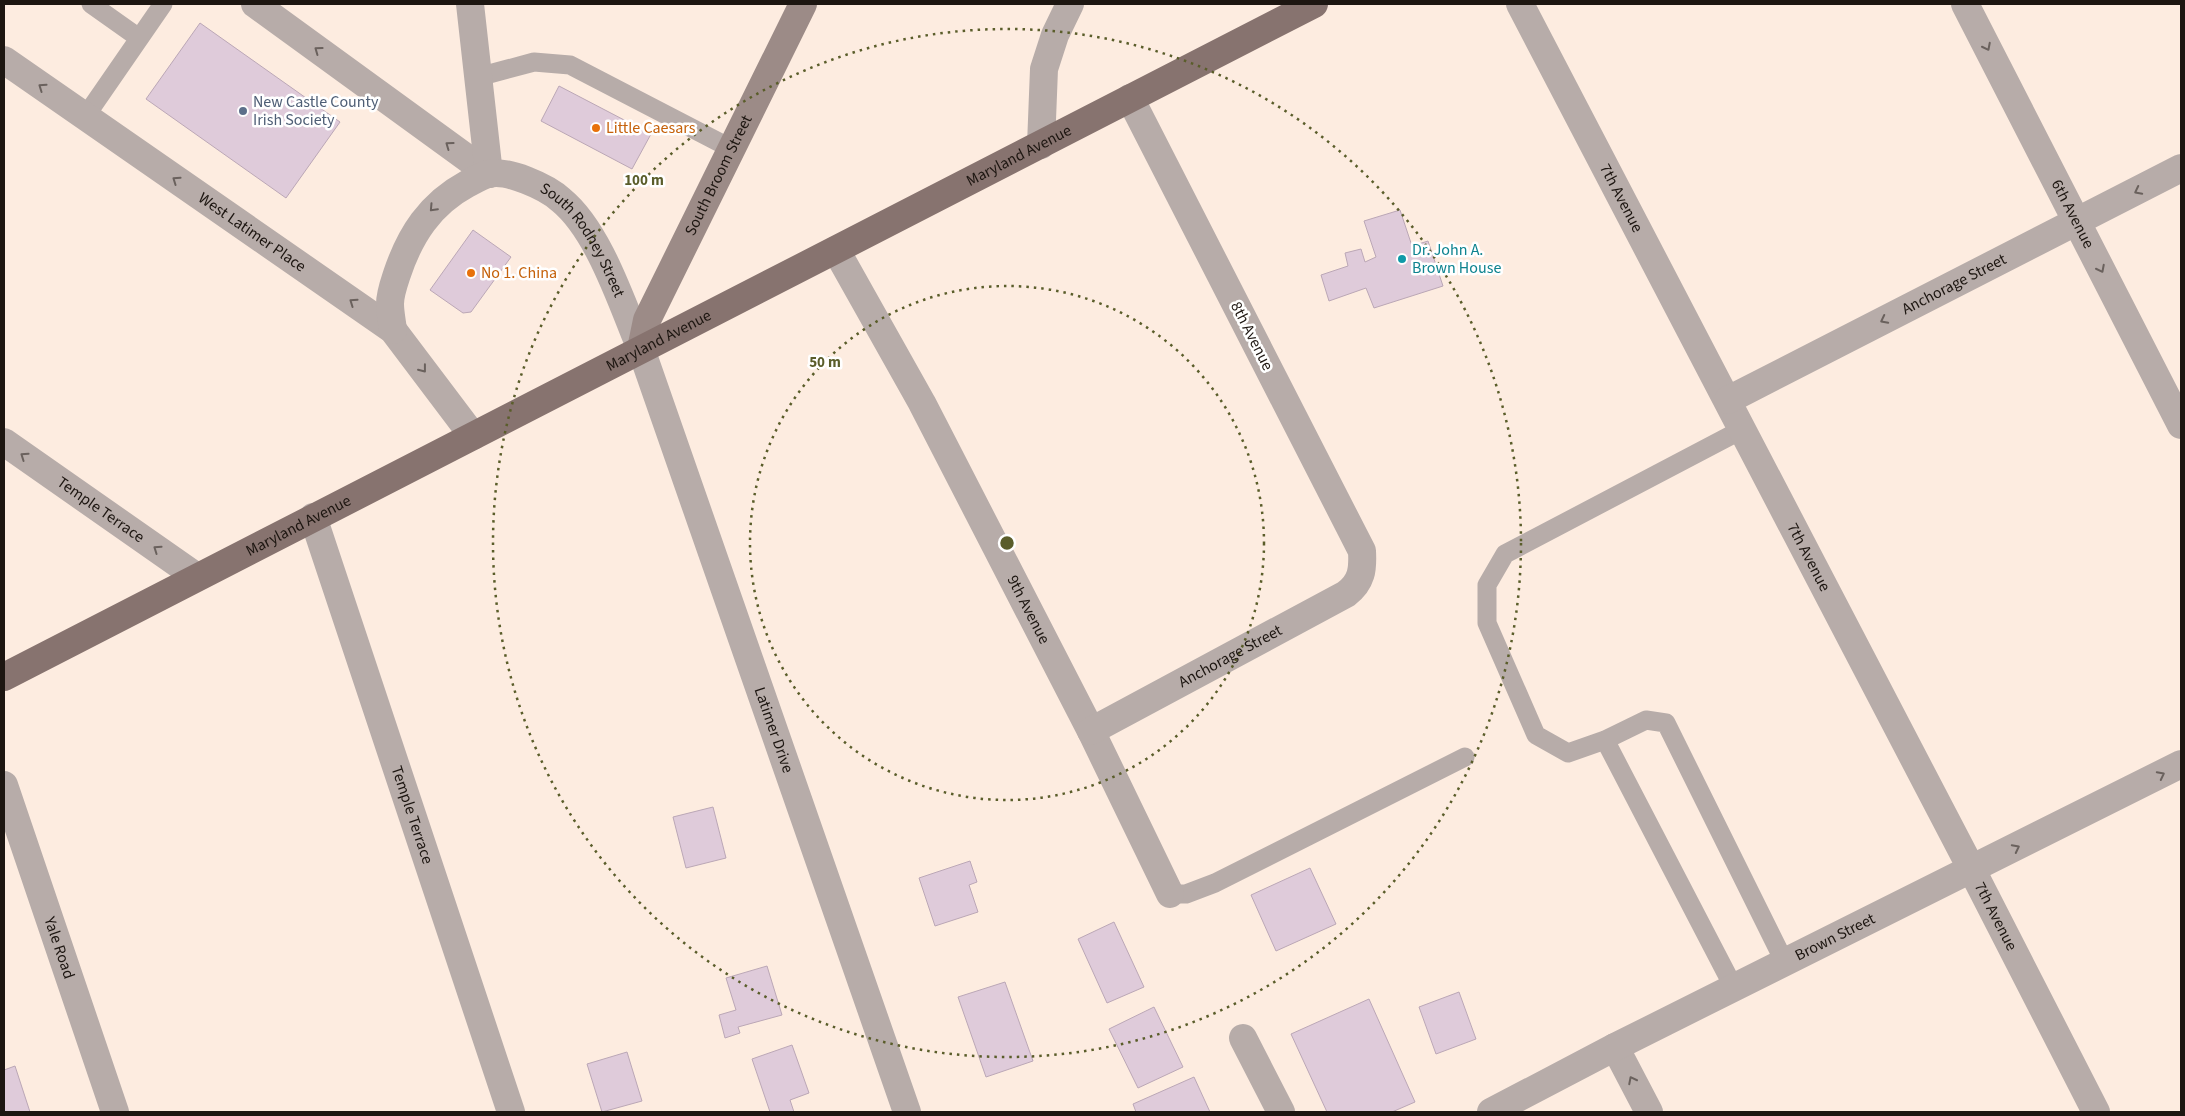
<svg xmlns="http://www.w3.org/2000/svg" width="2185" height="1116" font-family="'Source Sans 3',sans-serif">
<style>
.building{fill:#dfcbda;stroke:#bba7b6}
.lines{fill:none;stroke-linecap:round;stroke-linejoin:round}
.lane{stroke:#b7aca9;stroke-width:19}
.street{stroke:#b7aca9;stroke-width:28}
.secondary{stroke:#9c8b87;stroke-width:28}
.primary{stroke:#87736f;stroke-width:28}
.oneway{stroke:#6a615d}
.ring{fill:none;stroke:#5a5d2a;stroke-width:2.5;stroke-dasharray:2.5 5}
.service-dot{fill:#5c6f8a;stroke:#fff;stroke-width:2}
.food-dot{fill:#e8710a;stroke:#fff;stroke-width:2}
.culture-dot{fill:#0f9aa8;stroke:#fff;stroke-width:2}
.labels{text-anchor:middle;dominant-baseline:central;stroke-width:5;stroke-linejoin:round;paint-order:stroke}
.service-label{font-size:16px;fill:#4e5e75;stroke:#fff;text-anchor:start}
.food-label{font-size:16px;fill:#c56008;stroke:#fff;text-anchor:start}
.street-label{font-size:16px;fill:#1d1611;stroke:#fff}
.culture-label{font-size:16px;fill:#0d838f;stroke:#fff;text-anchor:start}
.centre{fill:#5a5d2a;stroke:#fff;stroke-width:2.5}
.ring-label{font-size:15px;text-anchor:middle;font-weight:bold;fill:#5a5d2a;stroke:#fff;stroke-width:5;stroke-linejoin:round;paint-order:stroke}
</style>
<rect width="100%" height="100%" fill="#fdece0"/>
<!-- building -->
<path class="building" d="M200,23L340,122L286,198L146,99Z
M559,86L651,134L632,169L541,121Z
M1400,210L1412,246L1428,241L1443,286L1374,308L1366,288L1329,301L1321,275L1348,266L1345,253L1361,249L1365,262L1376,257L1364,221Z
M473,230L511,257L471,312L463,313L430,290Z
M713,807L726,858L686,868L673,817Z
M970,861L977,882L969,885L978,912L935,926L919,878Z
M1310,868L1336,924L1276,951L1251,895Z
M1114,922L1144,987L1107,1003L1078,939Z
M767,966L782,1015L738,1027L740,1033L725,1038L719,1015L736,1010L726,978Z
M1005,982L1033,1061L986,1077L958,997Z
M1459,992L1476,1039L1436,1054L1419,1007Z
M1369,999L1415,1102L1392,1112H1327L1291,1034Z
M1154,1007L1183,1067L1138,1088L1109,1029Z
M792,1045L809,1093L790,1100L794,1112H770L752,1059Z
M627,1052L642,1101L602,1112L587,1064Z
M15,1066L30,1112H4V1070Z
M1194,1077L1210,1112H1136L1133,1104Z"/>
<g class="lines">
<!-- lane -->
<path class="lane" d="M91,4L139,38
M478,77L534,62L570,65L732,149
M85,117L163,4
M1743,429L1505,554L1487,585V623L1536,735L1568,753L1605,740L1646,720L1666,723L1785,963
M1605,740L1734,988
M1170,894H1186L1215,883L1465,757"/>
<!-- street -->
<g class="street">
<path d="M255,4L489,174"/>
<path d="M470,4L489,174"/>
<path id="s1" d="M1520,4L1972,870L2096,1112"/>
<path id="s2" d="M1965,4L2181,425"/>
<path id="s3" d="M4,60L393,330L473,436"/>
<path d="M1041,145L1044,69L1055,35L1070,4"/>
<path id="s4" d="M836,250L922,403L1091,731L1170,894"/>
<path id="s5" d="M393,330C392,322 390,312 390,304C390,294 394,283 397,274C410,235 430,204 467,184C473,181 481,176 488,174C507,169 547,187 561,200C599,231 622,304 641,349L907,1112"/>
<path id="s6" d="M1728,400L2181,168"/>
<path id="s7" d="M4,442L197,577"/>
<path id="s8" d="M313,517L511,1112"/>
<path id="s9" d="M1091,731L1346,594C1362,582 1363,569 1362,551L1130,98"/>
<path id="s10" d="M4,785L115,1112"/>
<path d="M1243,1038L1281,1112"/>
<path d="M1615,1047L1649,1112"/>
<path id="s11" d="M1491,1112L1615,1047L2181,764"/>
</g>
<!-- secondary -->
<path class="secondary" id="s12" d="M641,349L647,320L803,4"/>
<!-- primary -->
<path class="primary" id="s13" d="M4,677L1314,4"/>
</g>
<!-- one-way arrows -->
<defs><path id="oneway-chevron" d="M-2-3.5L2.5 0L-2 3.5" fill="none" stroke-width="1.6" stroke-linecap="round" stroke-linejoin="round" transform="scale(1.25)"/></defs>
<g class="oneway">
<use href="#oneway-chevron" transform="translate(1987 47) rotate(63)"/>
<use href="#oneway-chevron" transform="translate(318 50) rotate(-144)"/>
<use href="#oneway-chevron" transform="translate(42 87) rotate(-145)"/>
<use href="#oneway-chevron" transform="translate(449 145) rotate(-144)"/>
<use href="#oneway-chevron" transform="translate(176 180) rotate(-145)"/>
<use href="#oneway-chevron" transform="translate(2138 191) rotate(153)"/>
<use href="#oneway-chevron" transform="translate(433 208) rotate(133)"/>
<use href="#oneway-chevron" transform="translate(2101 269) rotate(63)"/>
<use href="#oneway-chevron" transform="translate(353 302) rotate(-145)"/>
<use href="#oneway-chevron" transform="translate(1884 320) rotate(153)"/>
<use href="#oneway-chevron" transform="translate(423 369) rotate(52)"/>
<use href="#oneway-chevron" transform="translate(24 456) rotate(-145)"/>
<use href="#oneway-chevron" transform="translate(157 549) rotate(-145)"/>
<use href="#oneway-chevron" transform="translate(2161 775) rotate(-27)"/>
<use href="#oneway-chevron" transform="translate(2016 848) rotate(-27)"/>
<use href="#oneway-chevron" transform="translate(1632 1080) rotate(-117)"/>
</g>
<!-- distance rings -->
<g class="ring">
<circle cx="1007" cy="543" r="257"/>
<circle cx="1007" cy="543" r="514"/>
</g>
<!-- markers -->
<circle class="service-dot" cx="243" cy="111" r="5"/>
<g class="food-dot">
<circle cx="596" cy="128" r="5"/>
<circle cx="471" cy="273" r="5"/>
</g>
<circle class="culture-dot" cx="1402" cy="259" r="5"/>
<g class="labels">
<!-- service labels -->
<g class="service-label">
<text x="253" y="102">New Castle County<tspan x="253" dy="18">Irish Society</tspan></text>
</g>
<!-- food labels -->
<g class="food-label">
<text x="606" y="128">Little Caesars</text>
<text x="481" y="273">No 1. China</text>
</g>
<!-- street labels -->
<g class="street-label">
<text stroke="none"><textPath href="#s13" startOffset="1141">Maryland Avenue</textPath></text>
<text stroke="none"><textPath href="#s12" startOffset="191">South Broom Street</textPath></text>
<text stroke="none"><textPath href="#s1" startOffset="219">7th Avenue</textPath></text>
<text stroke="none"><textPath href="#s2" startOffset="236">6th Avenue</textPath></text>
<text stroke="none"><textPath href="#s3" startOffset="302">West Latimer Place</textPath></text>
<text stroke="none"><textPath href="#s5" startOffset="322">South Rodney Street</textPath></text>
<text stroke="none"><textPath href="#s6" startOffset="254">Anchorage Street</textPath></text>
<text transform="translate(1252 336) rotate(63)">8th Avenue</text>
<text stroke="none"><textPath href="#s13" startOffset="736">Maryland Avenue</textPath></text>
<text stroke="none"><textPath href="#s7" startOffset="118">Temple Terrace</textPath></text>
<text stroke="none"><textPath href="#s13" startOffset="331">Maryland Avenue</textPath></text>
<text stroke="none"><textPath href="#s1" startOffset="624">7th Avenue</textPath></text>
<text stroke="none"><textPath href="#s4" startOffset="408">9th Avenue</textPath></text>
<text stroke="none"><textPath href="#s9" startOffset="158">Anchorage Street</textPath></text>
<text stroke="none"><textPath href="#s5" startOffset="851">Latimer Drive</textPath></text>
<text stroke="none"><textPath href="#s8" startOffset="314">Temple Terrace</textPath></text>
<text stroke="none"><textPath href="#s1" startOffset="1029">7th Avenue</textPath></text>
<text stroke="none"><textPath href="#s11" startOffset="386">Brown Street</textPath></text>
<text stroke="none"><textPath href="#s10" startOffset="172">Yale Road</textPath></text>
</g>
<!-- culture labels -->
<g class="culture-label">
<text x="1412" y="250">Dr. John A.<tspan x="1412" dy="18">Brown House</tspan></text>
</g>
</g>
<circle cx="1007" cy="543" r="8" class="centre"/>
<g class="ring-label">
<text x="644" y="185">100 m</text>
<text x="825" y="367">50 m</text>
</g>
<!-- border -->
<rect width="2185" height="1116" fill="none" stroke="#1d1611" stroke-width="10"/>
</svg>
